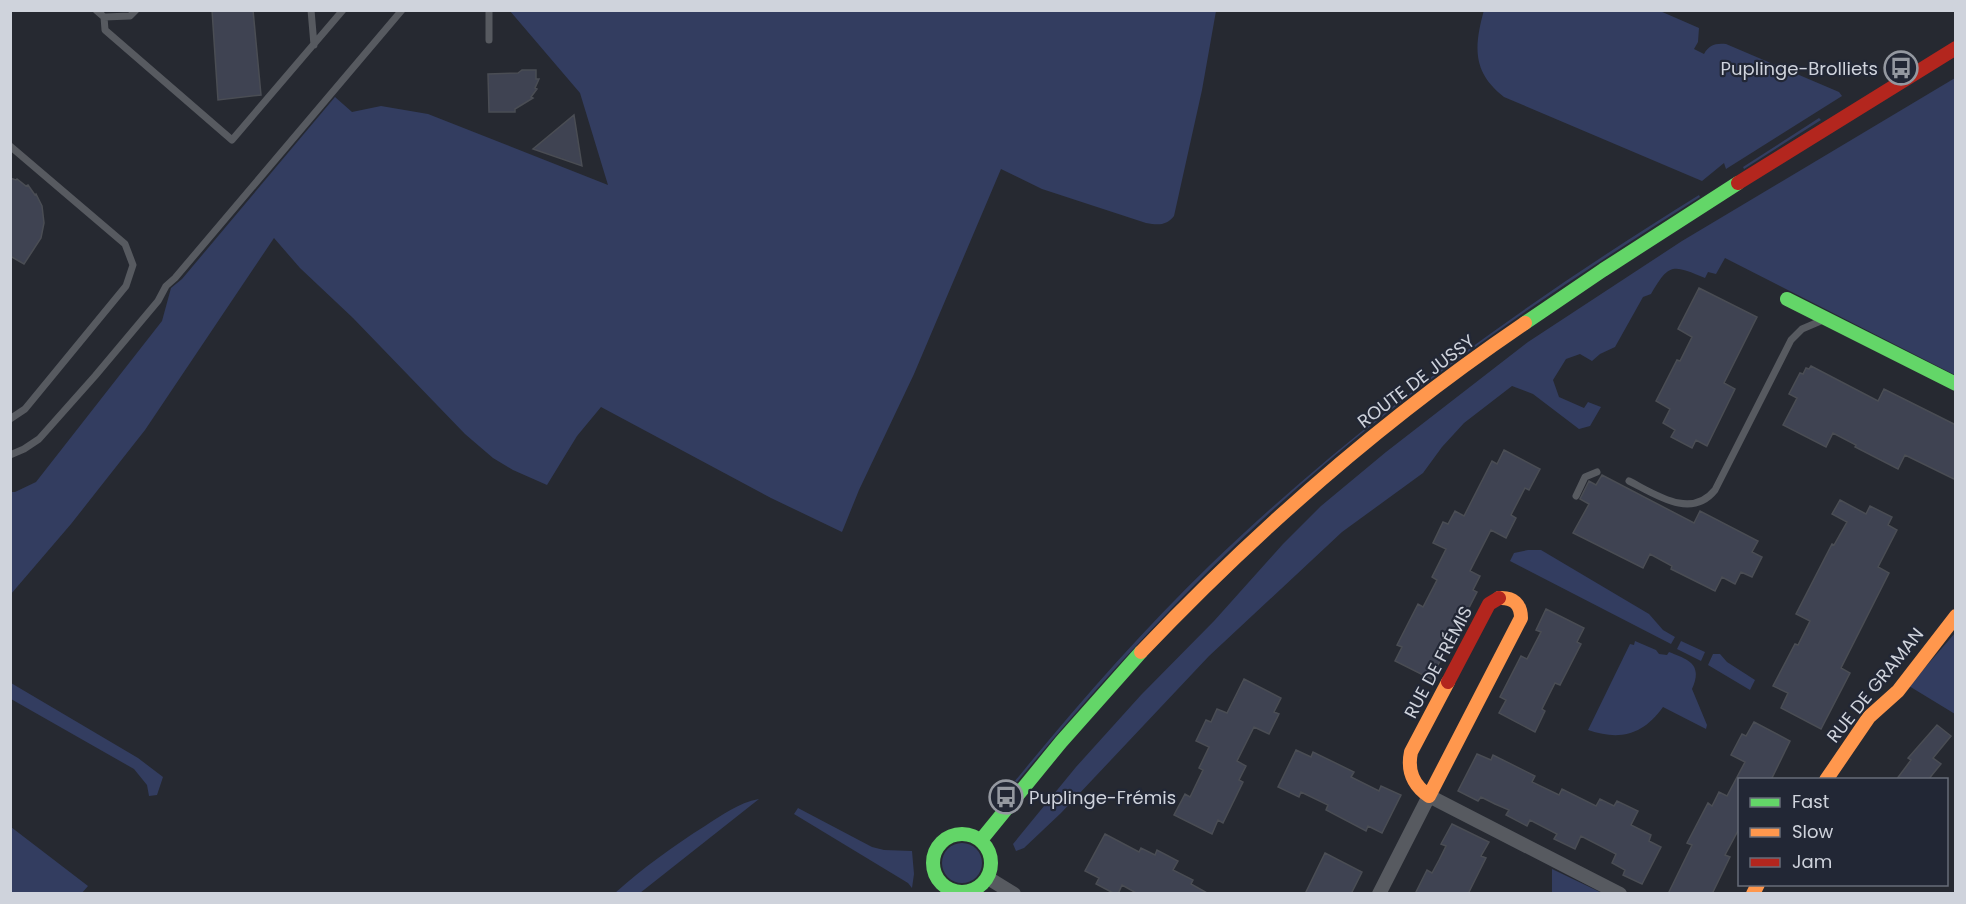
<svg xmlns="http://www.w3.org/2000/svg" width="1966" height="904" font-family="Poppins,sans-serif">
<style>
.green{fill:#333d60}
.building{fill:#3f4352;stroke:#4a4d54;stroke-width:1.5}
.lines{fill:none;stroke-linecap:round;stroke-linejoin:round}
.lane{stroke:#575a60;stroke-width:7}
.street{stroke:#575a60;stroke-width:14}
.fast{stroke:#63d668;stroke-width:14}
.slow{stroke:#ff974d;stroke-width:14}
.jam{stroke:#b3261e;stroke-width:14}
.labels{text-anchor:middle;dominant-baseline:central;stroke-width:4.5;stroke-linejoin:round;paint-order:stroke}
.poi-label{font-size:18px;fill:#cfd3dc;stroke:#222735;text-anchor:end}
.street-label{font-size:18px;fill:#cfd3dc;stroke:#222735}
</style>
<rect width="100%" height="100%" fill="#262931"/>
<!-- green -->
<path class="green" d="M1484,10L1660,11L1699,28L1698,42L1694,49L1704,54C1709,45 1715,43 1726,44L1839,92L1842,96L1726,169L1724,163L1702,181L1504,97C1472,72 1474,47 1484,10Z
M510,11H1216L1202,90L1174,216C1166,226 1158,225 1146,223L1042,189L1001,169L914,374L859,490L842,532L771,498L601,407L577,436L547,485L513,470L493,458L465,434L353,318L300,268L274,238L145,430L71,524L11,594V492H15L36,482L162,321L171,288L182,279L335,97L352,112L381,106L428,114L608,185L580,93Z
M1955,78V375L1725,258L1716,274L1708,272L1705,278C1672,264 1669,263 1651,294L1643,297L1615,347L1600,354L1592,361L1580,354L1566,359L1553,380L1559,397L1584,408L1588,402L1601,407L1590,426L1579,429L1533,394L1512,386L1464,423L1442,447L1423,473L1342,532L1209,656L1061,813L1024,848L1016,851L1013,844L1076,767L1141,695L1214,621L1283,544L1321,506L1386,452L1528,342L1682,241Z
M1819,118L1821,120L1744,169L1743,167Z
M1699,195L1700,197C1571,279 1443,363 1326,463C1213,559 1112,667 1017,782L1015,781C1076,706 1141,632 1210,565C1358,422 1525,303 1699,195Z
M1528,550H1541L1649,614L1663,630L1675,637L1671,644L1510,561L1514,553Z
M1955,633V714L1909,686Z
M1635,641L1656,650L1659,654L1667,655L1669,652C1689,660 1703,664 1692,689L1707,725L1706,729L1663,707C1643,735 1620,741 1588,730L1630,644L1634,645Z
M1681,641L1705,652L1701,661L1677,649Z
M1713,654H1720L1727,662L1755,680L1750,690L1708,665Z
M11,683L138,758L163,777L157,795L149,796L147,785L134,769L11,699Z
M759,799L640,893H615C643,868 673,846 705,826C722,815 738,803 759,799Z
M798,808L872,847L884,850L912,851L914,874L912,888L908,883L794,814Z
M11,827L88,886L82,893H11Z
M942 863a20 20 0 1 1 40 0a20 20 0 1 1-40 0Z
M1552,869L1602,893H1552Z"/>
<!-- building -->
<path class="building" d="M212,10H253L261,95L218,100Z
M522,70H536V79H539L535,88L537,89L531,97L533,98L515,109V112H489L488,74L518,73Z
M574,115L582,166L533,149Z
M10,178L16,180L17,179L26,186L28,185L35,195L36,194L42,206L44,223L41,238L24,264L10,256Z
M1699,288L1757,317L1724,383L1735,389L1707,446L1696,440L1692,448L1671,437L1675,430L1663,423L1670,409L1656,401L1677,360L1680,361L1692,337L1678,329Z
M1811,366L1878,401L1884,389L1956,425V480L1905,455L1898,469L1855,447L1856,445L1833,433L1826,447L1783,425L1797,398L1789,394L1800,373L1803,374L1806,368L1809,369Z
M1504,450L1540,469L1529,490L1525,488L1511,515L1516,518L1506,538L1491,530L1470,571L1480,576L1473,590L1477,592L1456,633L1451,631L1438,657L1441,659L1431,679L1395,661L1402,647L1397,645L1418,604L1423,607L1437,580L1432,577L1446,549L1433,543L1443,522L1448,524L1455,511L1464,516L1492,461L1497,464Z
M1602,475L1694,523L1700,511L1758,541L1752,552L1762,557L1752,577L1741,572L1735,584L1722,577L1715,591L1671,569L1672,566L1650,554L1643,568L1573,533L1589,504L1580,499L1589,481L1596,485Z
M1840,500L1866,514L1870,506L1892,517L1888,525L1897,530L1878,567L1889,573L1841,668L1850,673L1821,729L1781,708L1788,693L1773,686L1795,644L1798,645L1810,621L1796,614L1832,544L1834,545L1847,522L1832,514Z
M1546,609L1584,628L1577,642L1581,644L1560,685L1555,683L1542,709L1545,711L1535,732L1499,713L1506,700L1500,697L1521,656L1527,659L1541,632L1536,630Z
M1244,679L1281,698L1274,712L1279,714L1269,734L1254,727L1237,761L1246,766L1239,780L1243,782L1223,823L1218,820L1212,834L1174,815L1185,794L1190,797L1203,770L1199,768L1209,747L1196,741L1206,720L1211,722L1217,709L1227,713Z
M1754,722L1790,741L1771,780H1740V827L1725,855L1730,857L1712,894H1668L1692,845L1687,843L1708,803L1712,806L1719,792L1727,796L1745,762L1731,755L1742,734L1746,736Z
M1937,725L1951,736L1933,758L1941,764L1928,780H1896L1911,760L1908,758Z
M1296,750L1311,757L1313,752L1354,772L1351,777L1379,791L1381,786L1401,795L1382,833L1368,826L1366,831L1326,810L1328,805L1301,792L1299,797L1278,787Z
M1477,754L1491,760L1493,755L1535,776L1532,782L1559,795L1562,789L1596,806L1600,799L1614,806L1617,801L1638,811L1631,825L1651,835L1649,841L1661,847L1642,884L1623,875L1625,870L1612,863L1616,854L1581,836L1575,849L1554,839L1557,834L1530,820L1527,826L1506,815L1509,810L1495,804L1481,797L1478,801L1458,791Z
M1452,824L1489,842L1481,856L1486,858L1468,894H1415L1427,870L1432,873L1439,860L1446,846L1441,844Z
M1105,834L1139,852L1141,848L1155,855L1157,850L1178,861L1173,870L1193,880L1191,884L1209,894H1138L1122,885L1118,894H1115L1096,884L1099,878L1085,871Z
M1325,853L1362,872L1351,894H1305Z"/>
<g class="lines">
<!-- lane -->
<path class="lane" d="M96,10L104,17L105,30L232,140L343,10
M311,10L314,45
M489,10V40
M104,17L130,16L136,10
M10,146L125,244L133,265L126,286L25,409L10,419
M10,455L24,449L39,439L95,376L158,301L166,286L175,278L402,10
M1629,481C1655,494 1691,520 1715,490L1791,340L1802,329L1823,320
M1576,496L1585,477L1597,472"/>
<!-- street -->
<path class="street" d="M988,878L1014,894
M1379,894L1429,796L1620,894"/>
<!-- fast -->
<path class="fast" d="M1787,299L1956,384
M1525,323L1603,270L1738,183
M933 863a29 29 0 1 1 58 0a29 29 0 1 1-58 0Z
M981,840L1061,742L1141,652"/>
<!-- slow -->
<path class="slow" d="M1141,652C1257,530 1385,418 1525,323
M1448,682L1411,752C1407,771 1413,785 1429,796L1521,618C1521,604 1513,597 1499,598
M1826,780L1869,717L1898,691L1956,616
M1753,894L1758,884"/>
<!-- jam -->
<path class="jam" d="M1738,183L1956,48
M1448,682L1489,604L1499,598"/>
</g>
<!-- icons -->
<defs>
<symbol id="bus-ring" viewBox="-11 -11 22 22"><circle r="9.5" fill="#222735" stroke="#9498a0" stroke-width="1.5"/><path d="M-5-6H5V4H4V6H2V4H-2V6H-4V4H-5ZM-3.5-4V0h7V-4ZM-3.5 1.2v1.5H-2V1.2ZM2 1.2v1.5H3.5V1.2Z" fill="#9498a0"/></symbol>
</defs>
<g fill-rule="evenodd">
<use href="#bus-ring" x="1882" y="49" width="38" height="38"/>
<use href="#bus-ring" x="987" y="778" width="38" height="38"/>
</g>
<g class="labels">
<!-- poi labels -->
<g class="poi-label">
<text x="1878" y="68">Puplinge-Brolliets</text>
<text x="1029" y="797" text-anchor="start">Puplinge-Frémis</text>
</g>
<!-- street labels -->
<g class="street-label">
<text transform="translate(1416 381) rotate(-37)">ROUTE DE JUSSY</text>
<text transform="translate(1438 662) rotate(-62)">RUE DE FRÉMIS</text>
<text transform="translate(1875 685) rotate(-51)">RUE DE GRAMAN</text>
</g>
</g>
<!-- border -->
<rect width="1966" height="904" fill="none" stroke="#cfd3dc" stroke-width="24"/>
<!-- legend -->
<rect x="1738" y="778" width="210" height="108" fill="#222735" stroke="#676c78" stroke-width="1.5"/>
<rect x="1750" y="798" width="30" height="9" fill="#63d668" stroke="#676c78" stroke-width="1.5"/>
<text x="1792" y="808" font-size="18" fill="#cfd3dc">Fast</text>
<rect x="1750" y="828" width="30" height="9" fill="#ff974d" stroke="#676c78" stroke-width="1.5"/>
<text x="1792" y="838" font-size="18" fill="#cfd3dc">Slow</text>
<rect x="1750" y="858" width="30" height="9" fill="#b3261e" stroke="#676c78" stroke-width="1.5"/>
<text x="1792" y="868" font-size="18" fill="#cfd3dc">Jam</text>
</svg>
